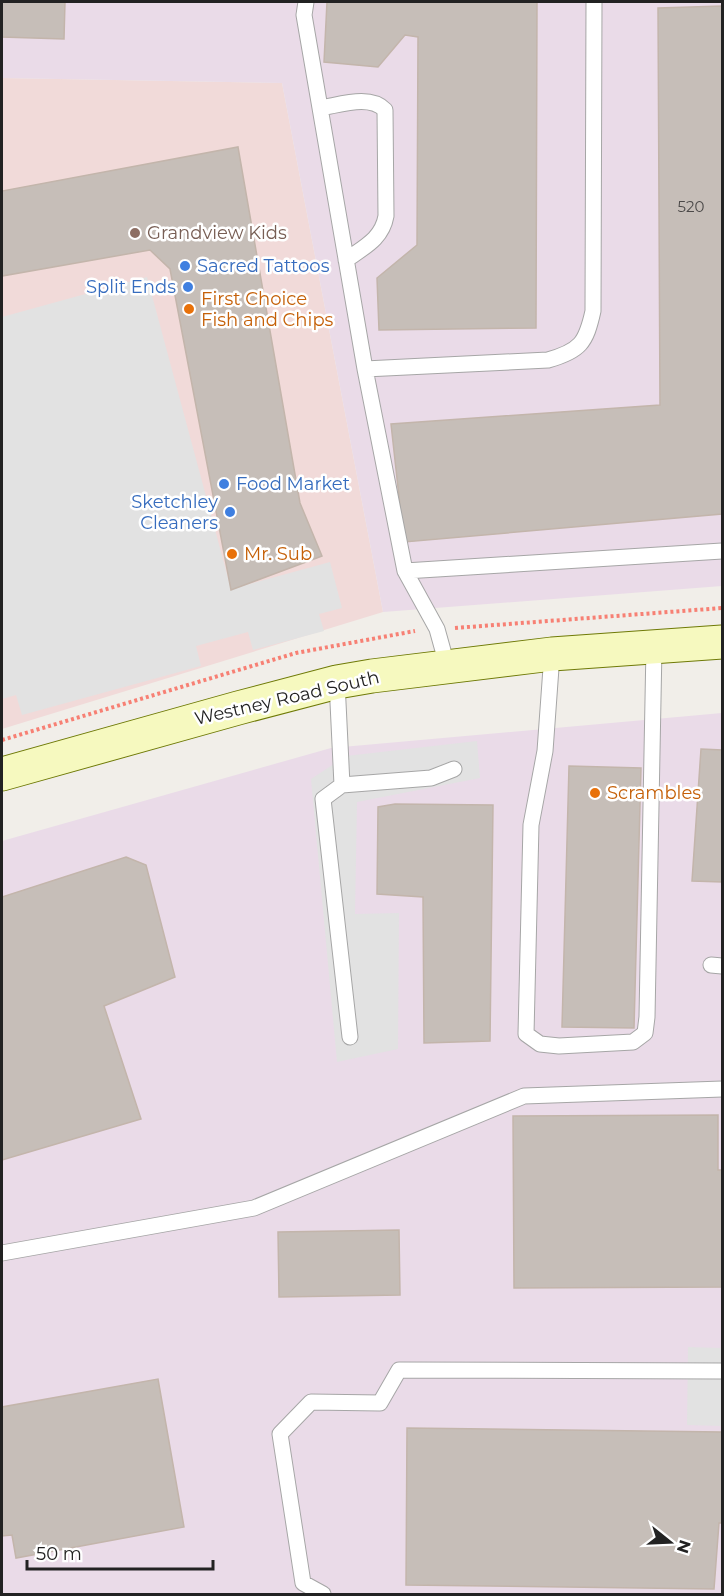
<svg xmlns="http://www.w3.org/2000/svg" width="724" height="1596" font-family="Montserrat,sans-serif">
<style>
.commercial{fill:#f1dad9}
.industrial{fill:#eadbe8}
.parking{fill:#e2e2e2}
.building{fill:#c6beb8;stroke:#c3b5ab;stroke-width:1.5}
.lines{fill:none;stroke-linecap:round;stroke-linejoin:round}
.lane-casing{stroke:#a6a6a6;stroke-width:17}
.secondary-casing{stroke:#6f7a07;stroke-width:35}
.path{stroke:#f78074;stroke-width:4;stroke-dasharray:3 3;stroke-linecap:butt}
.lane{stroke:#fff;stroke-width:15}
.secondary{stroke:#f6f9bf;stroke-width:33}
.education-dot{fill:#8d6e63;stroke:#fff;stroke-width:2}
.shop-dot{fill:#3f7fe0;stroke:#fff;stroke-width:2}
.food-dot{fill:#e8710a;stroke:#fff;stroke-width:2}
.labels{text-anchor:middle;dominant-baseline:central;stroke-width:5;stroke-linejoin:round;paint-order:stroke}
.number-label{font-size:15px;fill:#4b4948}
.education-label{font-size:18px;fill:#785e54;stroke:#fff;text-anchor:start}
.shop-label{font-size:18px;fill:#366cbe;stroke:#fff;text-anchor:start}
.food-label{font-size:18px;fill:#c56008;stroke:#fff;text-anchor:start}
.street-label{font-size:18px;fill:#222;stroke:#fff}
</style>
<rect width="100%" height="100%" fill="#f1eee9"/>
<!-- commercial -->
<path class="commercial" d="M2,78L282,83L383,612L2,729Z"/>
<!-- industrial -->
<path class="industrial" d="M2,2H722V586L383,612L282,83L2,78Z
M722,713V1594H2V841L331,748Z"/>
<!-- parking -->
<path class="parking" d="M147,277L231,589L330,562L342,608L319,614L324,631L253,650L248,632L196,646L201,666L22,715L16,695L2,699V317Z
M477,741L480,778L357,802L355,914L399,913L398,1049L337,1062L311,779L346,756Z
M688,1347L722,1348V1426L687,1425Z"/>
<!-- building -->
<path class="building" d="M2,2H65L64,39L2,37Z
M327,2H537L536,328L379,330L377,278L417,245L418,37L405,35L378,67L324,62Z
M722,6V514L404,542L391,424L660,405L658,8Z
M238,147L300,503L322,556L231,590L170,269L150,250L2,276V191Z
M701,749L722,750V882L692,881Z
M569,766L641,768L634,1028L562,1027Z
M395,804L493,805L490,1041L424,1043L423,897L377,894L378,807Z
M126,857L146,865L175,977L104,1006L141,1119L2,1160V897Z
M718,1115V1170H722V1287L514,1288L513,1116Z
M399,1230L400,1295L279,1297L278,1232Z
M158,1379L184,1527L16,1558L12,1535L2,1536V1407Z
M407,1428L722,1432V1523H719L714,1589L406,1585Z"/>
<g class="lines">
<defs>
<path id="lane" d="M306,2L304,15L365,369L405,571L437,629L447,665
M320,108C340,105 370,94 385,110L386,216C382,239 364,247 346,260
M365,369L548,360C580,351 586,343 593,311L594,2
M405,571L722,551
M552,654L545,751L531,825L526,1034L540,1044L559,1046L633,1042L645,1033L647,1017L654,647
M337,682L342,785L323,799L350,1037
M342,785L431,778L454,769
M711,965L722,966
M2,1253L254,1208L524,1096L722,1089
M323,1594L303,1583L280,1434L311,1402L380,1403L399,1370L722,1371"/>
<path id="secondary" d="M2,774L238,708L337,682L372,676L552,654L722,642"/>
</defs>
<!-- lane casing -->
<use href="#lane" class="lane-casing"/>
<!-- secondary casing -->
<use href="#secondary" class="secondary-casing"/>
<!-- path -->
<path class="path" d="M455,628L722,608
M2,740L296,653L415,631"/>
<!-- lane -->
<use href="#lane" class="lane"/>
<!-- secondary -->
<use href="#secondary" class="secondary"/>
</g>
<!-- markers -->
<circle class="education-dot" cx="135" cy="233" r="6"/>
<g class="shop-dot">
<circle cx="185" cy="266" r="6"/>
<circle cx="188" cy="287" r="6"/>
<circle cx="224" cy="484" r="6"/>
<circle cx="230" cy="512" r="6"/>
</g>
<g class="food-dot">
<circle cx="189" cy="309" r="6"/>
<circle cx="232" cy="554" r="6"/>
<circle cx="595" cy="793" r="6"/>
</g>
<g class="labels">
<!-- number labels -->
<g class="number-label">
<text x="691" y="206">520</text>
</g>
<!-- education labels -->
<g class="education-label">
<text x="147" y="233">Grandview Kids</text>
</g>
<!-- shop labels -->
<g class="shop-label">
<text x="197" y="266">Sacred Tattoos</text>
<text x="176" y="287" text-anchor="end">Split Ends</text>
<text x="236" y="484">Food Market</text>
<text x="218" y="502" text-anchor="end">Sketchley<tspan x="218" dy="21">Cleaners</tspan></text>
</g>
<!-- food labels -->
<g class="food-label">
<text x="201" y="299">First Choice<tspan x="201" dy="21">Fish and Chips</tspan></text>
<text x="244" y="554">Mr. Sub</text>
<text x="607" y="793">Scrambles</text>
</g>
<!-- street labels -->
<g class="street-label">
<text transform="translate(287 698) rotate(-13)">Westney Road South</text>
</g>
</g>
<!-- border -->
<rect width="724" height="1596" fill="none" stroke="#222222" stroke-width="6"/>
<!-- north arrow -->
<g transform="translate(670 1542) rotate(108)" stroke="#ffffff" stroke-width="4.5" paint-order="stroke">
<path d="M0-4.5L10 22L0 15L-10 22Z" fill="#222222"/>
<text y="-9" font-size="16" font-weight="bold" text-anchor="middle" fill="#222222">N</text>
</g>
<!-- scale -->
<path d="M27 1560v9h186v-9" fill="none" stroke="#222222" stroke-width="3"/>
<text x="36" y="1560" font-size="18" fill="#222222" stroke="#ffffff" stroke-width="4.5" paint-order="stroke">50 m</text>
</svg>
